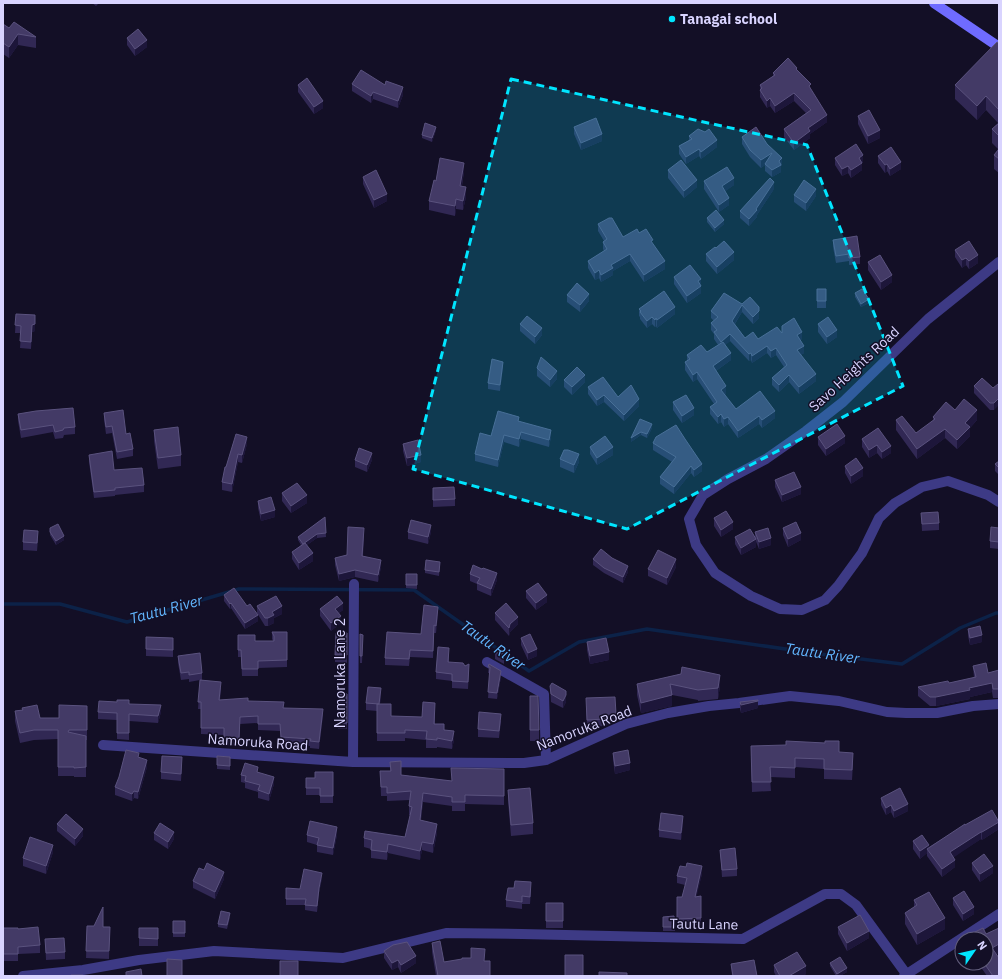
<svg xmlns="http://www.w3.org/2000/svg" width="1002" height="979" font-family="'IBM Plex Sans',sans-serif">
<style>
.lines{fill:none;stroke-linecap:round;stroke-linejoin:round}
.stream{stroke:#0c2248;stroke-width:3.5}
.minor{stroke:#3d3a85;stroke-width:10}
.secondary{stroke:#6f6bff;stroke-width:10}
.wall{fill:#312854}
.shaded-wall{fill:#1d163a}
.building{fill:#433a66;stroke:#5a527e}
.marked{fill:#00e5ff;fill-opacity:0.2;stroke:#00e5ff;stroke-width:3;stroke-dasharray:8 5;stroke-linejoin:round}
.poi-dot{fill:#00e5ff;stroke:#130f26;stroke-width:1.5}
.labels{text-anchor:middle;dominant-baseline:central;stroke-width:3;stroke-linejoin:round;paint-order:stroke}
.poi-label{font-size:14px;font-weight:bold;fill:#d9d4ff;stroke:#130f26;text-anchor:start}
.street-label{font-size:14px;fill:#d9d4ff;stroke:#130f26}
.water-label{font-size:15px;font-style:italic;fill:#62b6ff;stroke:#130f26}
</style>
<rect width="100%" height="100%" fill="#130f26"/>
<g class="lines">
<!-- stream -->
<path class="stream" d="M3,604H60L127,622L239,589L414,590L529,671L579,642L647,629L820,654L902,664L960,628L996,613H999"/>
<!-- minor -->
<path class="minor" d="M999,262L928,319L843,402L806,431L766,459L728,479L703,495L689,519L696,545L715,573L751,596L780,609L802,610L825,600L838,586L862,553L879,518L895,503L922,487L948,481L988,495L999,502
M487,662L544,694L546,760
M103,745L353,762L524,763L546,760L626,724L668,713L709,706L739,703L790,696L839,701L887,712L906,713H937L973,706L999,704
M353,762L354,584
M23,976L83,970L139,960L214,951L343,958L446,933L522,934L743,939L825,894H841L856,905L907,975
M904,976L999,914"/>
<!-- secondary -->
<path class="secondary" d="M934,3L999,47"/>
</g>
<!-- wall -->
<path class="wall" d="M92,3H99L96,6Z
M3,24L9,28L36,37V48L18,45L9,58L3,54Z
M127,38L147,47L135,56L127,45Z
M999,43V173L994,169V155L998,149L992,143V129L998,123L986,110L977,120L955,99V85Z
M797,70L811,90L827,122L810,134V138L794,150L784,137V129L806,113L794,101L775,113L770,106L767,108L760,97V85L773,76V73Z
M352,84L385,85L403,95L398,108L373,99L371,103L352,91Z
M298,85L323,108L314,114L298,92Z
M858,116L880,138L868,144L858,124Z
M574,127L602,141L581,150L574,134Z
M436,130L432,142L422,138V135Z
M705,132L717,147L701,159L699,156L686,164L679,154V146L689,140V136Z
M742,137L767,144L782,165L781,166V172L772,177L765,171V165L761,168L750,157L742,144Z
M878,156L901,169L890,176L887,171L885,173L878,163Z
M835,158L863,162L862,163V170L851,178L848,173L842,176L835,165Z
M668,170L697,187L684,198L668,178Z
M464,172L462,186L466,197L463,210L456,209L455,216L429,210V201L436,181Z
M363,177L387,201L374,208L363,184Z
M704,181L734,185L725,191L729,205L719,212L704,189Z
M774,189L757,215V217L749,226L740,218V211Z
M794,195L816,196L806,211L794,202Z
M707,218L724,224L715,232L707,222Z
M598,224L623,237L639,233L653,244L665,269L644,282L630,261L613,271V275L601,282L599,278L595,280L588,268V261L604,251L603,249V242L604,241L598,231Z
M833,240L860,257V264L849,265V261L836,263L833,247Z
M955,250L978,263L969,269L966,265L962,268L955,257Z
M706,254L734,260L717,274L706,261Z
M868,262L892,282L881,290L868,270Z
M674,277L701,285V293L687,303L674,284Z
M817,289H826V308H817Z
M724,293L759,318L753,324L742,312L735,324L745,338L758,339L782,333L802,339L800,340L804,353L801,355L816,381L799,394L789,382L779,392L772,385V378L784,367L776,355L771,358L767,353L752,363L751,360L749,361L730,341L725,345L731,360L716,371L726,394L724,395L736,409L775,418L762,428L759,424L738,438L728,424L724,427L721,422L718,424L710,414V407L714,404L697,379L693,382L685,370V362L687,361V355L707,352L718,345L714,339V334L711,330V323L714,321L711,318V311Z
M855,293L869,303L861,307L855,297Z
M567,295L589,301L580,312L567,302Z
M639,309L675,314L657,328L656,326L655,327L652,324L647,328L640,319V317L639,316Z
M16,314L35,331L32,332L31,349L20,348L21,333H15Z
M520,324L542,335L535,344L520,331Z
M818,324L837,337L827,344L818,332Z
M503,367L500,391L488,389V383Z
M537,368L557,379L550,387L537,376Z
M564,380L585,382L572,395L564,387Z
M999,385L994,410H990L974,393V386L993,388Z
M588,387L618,397L639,406L624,421L604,402L597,406L588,394Z
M673,402L694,415L682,423L673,410Z
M955,410L977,420L970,428V436L957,449L945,438L917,459L896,430V420L916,433L933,421V417Z
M104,413L126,434L133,449V456L117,459L112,433L106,434L104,420Z
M18,414L75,427V434L64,435L63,438L55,439L53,432L21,438L18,421Z
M640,419L652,428L647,438L641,435L631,442Z
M519,421L551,437L549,447L521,439L519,447L504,442L498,467L475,461V454L491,436Z
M878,428L891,453L882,459L877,453L869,458L862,447V439Z
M154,430L181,455V466L158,469L154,441Z
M818,437L845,443L826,456L818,445Z
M685,440L702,471L694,477L691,473L674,494L660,484V477L672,462L653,450V443Z
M247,444L242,463L238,462L232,492L222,490V482L226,467Z
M403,444L421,462L407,466L403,451Z
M590,447L613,455L597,465L590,454Z
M89,455L114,470L144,485V492L115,495V496L94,498L89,462Z
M560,459L579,462L574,473L560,467Z
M355,460H372L367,472L355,467Z
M999,461V475L995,471V464Z
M845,466L863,476L851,484L845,473Z
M775,480L801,494L782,502L775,487Z
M433,488L455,499V506L433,507Z
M282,493L307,503L291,513L282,501Z
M258,501L275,517L261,521L258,508Z
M921,513L939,523V530L922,531Z
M325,517L326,537L317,538L307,545L313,561L299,570L292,559V552L301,545L298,540V537Z
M714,518L733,529L721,537L714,526Z
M50,528L64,540L56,545L50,535Z
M783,528L801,540L788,547L783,535Z
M999,528V549L990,548V541Z
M408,532H431L428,544L408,539Z
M755,532L771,545L759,549L755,539Z
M364,535L363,556L381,567L378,582L355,577L339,581L335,565V558L347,555Z
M735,537L756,547L741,555L735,544Z
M38,539L37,551L23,550V542Z
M593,559L628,572L623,583L604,573L593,565Z
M440,566L439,576L425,573V570Z
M676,567L667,585L648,576V569Z
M417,574V589L406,588V585Z
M470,574L497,580L491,596L477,590V584L470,581Z
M526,591L547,602L536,610L526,598Z
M224,595L258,621L245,629L231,608L230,609L224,601Z
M257,606L282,614L274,618V623L268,626H265L257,613Z
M320,609L343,610L339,613L341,623L331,631L320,616Z
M495,613L518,624L510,632L509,636L495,620Z
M438,614L436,633H434L433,658L410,657L409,666L385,665V658L421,634Z
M968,629L982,642L970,645L968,636Z
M272,632H287V667L258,668V676H242L241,657H238V635L255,641H273L272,639Z
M347,633V663L335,662V655Z
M360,634L363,642L362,663H360Z
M146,637L173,638V657L146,656Z
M521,638L537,656L528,660L521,645Z
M587,642L609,660L590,664L587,650Z
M495,652L504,654V664L495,659Z
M449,655V662L465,666L469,671L468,689L452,688V681L436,679V672Z
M178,656L202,673V680L221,688L220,700L248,701L323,715L319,749L310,748V746L281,744L280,731L258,730V723L240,724L239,746L224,745V735L201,734V709H198L200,680L189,682V679L181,680L178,663Z
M489,664L501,677L497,699L488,698L490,673H488Z
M973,666L988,673L999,670V698H993L992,692L970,697V699L936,706H930L918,696V687L949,683L974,678Z
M681,674L720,686L718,699L698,701V700L672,695V706L641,713L637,695V684Z
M550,686L566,702L563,708L551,702Z
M339,692L347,694V729H338Z
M381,695L380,704L391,716L422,717L435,711V724L444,730L454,740L452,749L437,747V748H426V740L405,738V741H377V711L366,710V703Z
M530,696L539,730V741H530Z
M740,702L758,708L741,713L740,709Z
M129,704L161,712L158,723L129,721V740L117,739V720L98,719V712Z
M87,706V740H86V777H74V776H58V739L34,740L20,743L15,721V711L22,710V708L40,718H59Z
M586,706L616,721L605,726L587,727Z
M501,721L499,738L478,737V729Z
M751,746L839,752L853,763L852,780L824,779V769L795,767V778L770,777L771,791L752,792Z
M613,753L630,770L615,774L613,760Z
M217,756L230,757V770L217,769Z
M139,758L147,767L138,799L134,798L132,801L115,795V787Z
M390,762L401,775L451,781L504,769V805L465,804V811H452V806L423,802L421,820L437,833L433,853L422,850L420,860L388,853L387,860L371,858V849L364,847V838L405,837L410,815H409V806L410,800L387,801V796H381L380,771H390Z
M182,764L181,781L161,779V772Z
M258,772L274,784L269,801L258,798V792L245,788V783L241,782V775Z
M333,772V803H320V795H306V778H315Z
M508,790L533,823V834L511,836L508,801Z
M881,798L908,811L894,818L891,812L886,815L881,805Z
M57,824L83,836L75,846L57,831Z
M683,824L681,840L659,837V830Z
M965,825L999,829L982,840L981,839L953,857L955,867L942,877L927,856V853L920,859L913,849V841L929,847Z
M154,833L174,839L168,849L154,840Z
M307,835H337L333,855L317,852V845L307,842Z
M720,850L737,869V876L722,877Z
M53,852L46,874L23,866V858Z
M972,863L993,873L980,882L972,870Z
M702,874L696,896H701V925L677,926V897H682L685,885L677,883V876Z
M322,878L319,893L317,912L305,910V905H286V899L300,889Z
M224,879L215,899L193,888V881Z
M531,890L530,904H522V909L506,907V900Z
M953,898L974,914L963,921L953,905Z
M914,900L945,929L917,945L905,924V913L914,907Z
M546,903H563V928H546Z
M230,917L227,929L218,927V924Z
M663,917L675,927V931H663Z
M173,921H185V937H173Z
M87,926L110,927L109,959L86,958Z
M838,927L869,938L847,951L838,934Z
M3,928L18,929L40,945V953L18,954V961H3Z
M139,928H158V946H139Z
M999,928V953L997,954L999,976H987L978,963L976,964L975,963H986V939H975V932L986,934Z
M45,939L65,952V959L46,960Z
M432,943L444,962L485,961L490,976H436L432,952Z
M384,951L416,963L401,973L398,967L392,970L384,958Z
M830,963L847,972L840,976H836L830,966Z
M731,964L757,976H732Z
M774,965L806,974L802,976H776L774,972Z"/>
<!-- shaded-wall -->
<path class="shaded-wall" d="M18,34V45L9,58V47Z
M147,40V47L135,56V49Z
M403,87V95L398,108V101Z
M373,92V99L371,103V96Z
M794,93V101L775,113V106Z
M986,96V110L977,120V106Z
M770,98V106L767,108V101Z
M323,101V108L314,114V107Z
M827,115V122L810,134V138L794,150V143L808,128Z
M436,127V130L432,142V138Z
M880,130V138L868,144V136Z
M602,134V141L581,150V143Z
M717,140V147L701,159V152Z
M699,149V156L686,164V157Z
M772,153L765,164V165L761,168V160Z
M863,155V162L862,163V170L851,178V170L859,158Z
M782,158V165L781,166V172L772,177V170Z
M901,162V169L890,176V169Z
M464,163V172L460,195V186Z
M887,164V171L885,173V165Z
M848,166V173L842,176V169Z
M734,178V185L722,194V186Z
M697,180V187L684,198V191Z
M774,182V189L757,215V217L749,226V219L756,209Z
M466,187V197L463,210V201Z
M816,189V196L806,211V203Z
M387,194V201L374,208V200Z
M729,198V205L719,212V205Z
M456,199V209L455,216V206Z
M724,220V224L715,232V228Z
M734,252V260L717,274V267Z
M630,254V261L613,271V275L601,282V275L611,265Z
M978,255V263L969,269V261Z
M966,258V265L962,268V260Z
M665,261V269L644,282V275Z
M599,270V278L595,280V273Z
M892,275V282L881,290V282Z
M701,279V293L687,303V296L698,281Z
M589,294V301L580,312V305Z
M869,299V303L861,307V304Z
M742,305V312L732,328V321Z
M675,307V314L657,328V320Z
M759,311V318L753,324V317Z
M35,315V331L32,332L31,349L32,325Z
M652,317V324L647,328V321Z
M656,318V326L655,327V320Z
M542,328V335L535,344V337Z
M837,330V337L827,344V337Z
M802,332V339L797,342V335Z
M730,334V341L721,349V342Z
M767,346V353L752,363V356Z
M804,346V353L797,357V350Z
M776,348V355L771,358V351Z
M731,353V360L713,373V366Z
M751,353V360L749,361V354Z
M503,362V367L500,391V385Z
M557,371V379L550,387V380Z
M697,372V379L693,382V375Z
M816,374V381L799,394V387Z
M585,375V382L572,395V387Z
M789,375V382L779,392V385Z
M726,386V394L721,397V390Z
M604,395V402L597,406V400Z
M999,398V405L994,410V403Z
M639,399V406L624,421V415Z
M694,408V415L682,423V416Z
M977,410V420L970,428V436L957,449V440L965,423Z
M775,411V418L762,428V420Z
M721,414V422L718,424V417Z
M759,416V424L738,438V431Z
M728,417V424L724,427V419Z
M652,424V428L647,438V434Z
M945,429V438L917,459V449Z
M551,430V437L549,447V440Z
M521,432V439L519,447V439Z
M641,432V435L631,442V438Z
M504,435V442L498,467V460Z
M845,436V443L826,456V449Z
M247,437V444L242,463V455Z
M877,445V453L869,458V450Z
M891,446V453L882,459V452Z
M613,447V455L597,465V458Z
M372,453V460L367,472V465Z
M238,454V462L232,492V484Z
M579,454V462L574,473V465Z
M421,455V462L407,466V458Z
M702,464V471L694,477V470Z
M691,466V473L674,494V487Z
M863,468V476L851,484V476Z
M801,487V494L782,502V495Z
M307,495V503L291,513V506Z
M275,510V517L261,521V514Z
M733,522V529L721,537V530Z
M431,525V532L428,544V537Z
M801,533V540L788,547V539Z
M317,534V538L303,548V544Z
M64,536V540L56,545V541Z
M771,538V545L759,549V542Z
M756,539V547L741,555V548Z
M313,553V561L299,570V563Z
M676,559V567L667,585V578Z
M381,560V567L378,582V575Z
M628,566V572L623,583V577Z
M355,570V577L339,581V574Z
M497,573V580L491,596V589Z
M547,595V602L536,610V603Z
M231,603V608L230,609V604Z
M343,603V610L335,616V609Z
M282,606V614L274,618V623L268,626V618L272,612Z
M438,607V614L436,633V626Z
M258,615V621L245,629V623Z
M341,616V623L331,631V623Z
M518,617V624L510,632L509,636V628L510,624Z
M982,635V642L970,645V638Z
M537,649V656L528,660V653Z
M609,652V660L590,664V656Z
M501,671V677L497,699V693Z
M720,675V686L718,699V688Z
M992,683V692L970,697V699L936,706V697L969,688Z
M381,688V695L379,711V704Z
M566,695V702L563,708V701Z
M672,695V706L641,713V703Z
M758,701V708L741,713V705Z
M161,705V712L158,723V716Z
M323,709V715L319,749V742Z
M616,714V721L605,726V719Z
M454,731V740L452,749V741Z
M147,760V767L138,799V792Z
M630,763V770L615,774V766Z
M274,777V784L269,801V794Z
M134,791V798L132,801V794Z
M423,793V802L420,828V820Z
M908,804V811L894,818V811Z
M891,805V812L886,815V808Z
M683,816V824L681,840V833Z
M999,822V829L982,840V832Z
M437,824V833L433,853V844Z
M337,827V835L333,855V848Z
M83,829V836L75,846V839Z
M174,832V839L168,849V842Z
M981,832V839L950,860V852Z
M422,842V850L420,860V851Z
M388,844V853L387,860V852Z
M53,845V852L46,874V866Z
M929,845V852L927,849V853L920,859V851Z
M955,860V867L942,877V869Z
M702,866V874L695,904V897Z
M993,866V873L980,882V874Z
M224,872V879L215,899V892Z
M322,873V878L319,893L317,912L319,888Z
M531,882V890L530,904V897Z
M974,907V914L963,921V914Z
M945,918V929L917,945V934Z
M869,931V938L847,951V943Z
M999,944V953L992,957V948Z
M416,956V963L401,973V965Z
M398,960V967L392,970V963Z
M806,966V974L802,976H789Z
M847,968V972L840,976H837V974Z"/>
<!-- building -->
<path class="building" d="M14,22L36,37L18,34L9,47L3,43V24L9,28Z
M138,29L147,40L135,49L127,38Z
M997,42L999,43V110L986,96L977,106L955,85Z
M788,58L797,68L796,69L811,84L809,86L827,115L808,128L810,131L794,143L784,129L811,110L794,93L775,106L770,98L767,101L760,90L762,88L760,85L775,75L773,73Z
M361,70L385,85L386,81L403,87L398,101L373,92L371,96L352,84Z
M307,78L323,101L314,107L298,85Z
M869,110L880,130L868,136L858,116Z
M596,118L602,134L581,143L574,127Z
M425,123L436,127L432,138L422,135Z
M999,123V136L992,129Z
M756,127L767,144L782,158L779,161L781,165L772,170L765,164L772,153L761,160L750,150L742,137Z
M698,129L705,132L709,129L717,140L701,152L699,149L686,157L679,146L692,139L689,136Z
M856,144L863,155L859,158L862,163L851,170L848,166L842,169L835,158Z
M891,147L901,162L890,169L887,164L885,165L878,156Z
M999,149V159L994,155Z
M440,158L464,163L460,186L466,187L463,201L456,199L455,206L429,201L434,180L436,181Z
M681,160L697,180L684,191L668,170Z
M727,167L734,178L722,186L729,198L719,205L704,181Z
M376,170L387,194L374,200L363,177Z
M770,178L774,182L756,209L757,210L749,219L740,211Z
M804,180L816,189L806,203L794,195Z
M716,210L724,220L715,228L707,218Z
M609,218H612L623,237L637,229L639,233L646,229L653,240L651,241L665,261L644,275L630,254L611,265L613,268L601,275L599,270L595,273L588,261L607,249L603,242L607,239L598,224Z
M857,236L860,257L849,258V254L836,256L833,240Z
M724,241L734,252L717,267L706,254L715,247L716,248Z
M969,241L978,255L969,261L966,258L962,260L955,250Z
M880,255L892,275L881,282L868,262Z
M690,265L701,279L698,281L701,286L687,296L674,277Z
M577,283L589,294L580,305L567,295Z
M817,289H826V301H817Z
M862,289L869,299L861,304L855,293Z
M664,291L675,307L657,320L656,318L655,320L652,317L647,321L640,312L641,311L639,309Z
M724,293L742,304L750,297L759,307V311L753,317L742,305L732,321L745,338L753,332L758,339L777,327L782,333V326L794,318L802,332L797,335L804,346L797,350L816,374L799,387L789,375L779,385L772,378L787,365L776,348L771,351L767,346L752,356L751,353L749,354L730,334L721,342L714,332L717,330L711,323L718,317L711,311Z
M16,314L35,315V324L32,325L31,342L20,341L21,326L15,325Z
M527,316L542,328L535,337L520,324Z
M828,317L837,330L827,337L818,324Z
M723,342L731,353L713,366L726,386L721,390L736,409L760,391L775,411L762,420L759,416L738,431L728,417L724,419L721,414L718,417L710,407L717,402L697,372L693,375L685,362L690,359L687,355L701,345L707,352Z
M541,357L557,371L550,380L537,368Z
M492,359L503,362L500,385L488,383Z
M577,367L585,375L572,387L564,380Z
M603,377L618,397L631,385L639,399L624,415L604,395L597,400L588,387Z
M982,378L993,388L998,384L999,385V398L994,403H990L974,386Z
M686,395L694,408L682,416L673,402Z
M964,399L977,410L965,423L970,427L957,440L945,429L917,449L896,420L902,416L916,433L935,419L933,417L946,402L955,410Z
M73,408L75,427L64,428L63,430L55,432L53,425L21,430L18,414L36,411Z
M123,410L126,434L130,433L133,449L117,452L112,426L106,427L104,413Z
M498,411L519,417L518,421L551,430L549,440L521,432L519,439L504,435L498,460L475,454L480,433L491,436Z
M640,419L652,424L647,434L641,432L631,438Z
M837,424L845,436L826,449L818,437Z
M676,425L685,439L702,464L694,470L691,466L674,487L660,477L676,457L653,443L656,437Z
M178,427L181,455L158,458L154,430Z
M878,428L891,446L882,452L877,445L869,450L862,439Z
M236,434L247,437L242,455L238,454L232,484L222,482L225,467H226Z
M605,436L613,447L597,458L590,447Z
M418,440L421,455L407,458L403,444Z
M359,448L372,453L367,465L355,460Z
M564,450H568L579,454L574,465L560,459Z
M112,451L114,470L142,468L144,485L115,488V490L94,492L89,455Z
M856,458L863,468L851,476L845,466Z
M999,461V468L995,464Z
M794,472L801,487L782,495L775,480Z
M297,483L307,495L291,506L282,493Z
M454,487L455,499L433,500V488Z
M271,497L275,510L261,514L258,501Z
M726,511L733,522L721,530L714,518Z
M938,512L939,523L922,524L921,513Z
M325,517L326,533L317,534L303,544L298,537Z
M411,520L431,525L428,537L408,532Z
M796,522L801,533L788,539L783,528Z
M58,524L64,536L56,541L50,532V528Z
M348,527L364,528L362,556L381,560L378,575L355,570L339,574L335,558L347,555Z
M991,527L999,528V542L990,541Z
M768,528L771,538L759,542L755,532Z
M750,529L756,539L741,548L735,537Z
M24,530L38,531L37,543L23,542Z
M305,543L313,553L299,563L292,552Z
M601,549L612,558L628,566L623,577L604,568L593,559Z
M658,550L676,559L667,578L648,569Z
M426,560L440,562L439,572L425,570Z
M473,565L482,569L483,568L497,573L491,589L477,583L480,578L470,574Z
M406,574H417V585H406Z
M538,583L547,595L536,603L526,591Z
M234,588L247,606L250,604L258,615L245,623L231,603L230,604L224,595Z
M276,596L282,606L272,612L274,615L268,618H265L257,606Z
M337,596L343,603L335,609L341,616L331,623L320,609Z
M506,603L518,617L510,624L509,628L495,613Z
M424,605L438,607L436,626L434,625L433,651L410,650L409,659L385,658L387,632L421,634Z
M980,626L982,635L970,638L968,629Z
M272,632H287V660L258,661V669H242L241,650H238V635H255V641H274V636Z
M336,633H347V655H335Z
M360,634L363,635L362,656H360Z
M530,634L537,649L528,653L521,638Z
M146,637L173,638V650L146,649Z
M606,638L609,652L590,656L587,642Z
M438,647L449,648L448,662L463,663L465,666L469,664L468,682L452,681V674L436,672Z
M495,652L504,654V657Z
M200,653L202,673L189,675V672L181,673L178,656Z
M986,663L988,673L999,670V689H993L992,683L969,688L970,690L936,697H930L918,687L948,681L949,683L976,677L973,666Z
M489,664L501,671L497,693L488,692L490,667H488Z
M682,667L720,675L718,688L698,690L670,684L672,695L641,703L637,684L681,674Z
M200,680L221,682L219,700L248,698V701L284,702L283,708L323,709L319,742L310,741L311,739L281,737L280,724H258V716L240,717L239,739L224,738V728H201V702H198Z
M552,683L566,691V695L563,701L551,694L550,686Z
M368,687L381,688L379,704L366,703Z
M339,692L347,694V723H338Z
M530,696H538L539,730H530Z
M615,697L616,714L605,719L587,720L586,698Z
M117,700H129V704L161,705L158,716L129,714V733H117V713L98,712L99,701L117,702Z
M758,700V701L741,705L740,702Z
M423,702L435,703L434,724H444V730L454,731L452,741L437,738V740L426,739L427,731L405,730V733H377V704H391V716L422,717Z
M37,705L40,718H59V705L87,706V730H69L68,732L86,736V767L74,768V767H58V730H34L20,733L15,711L23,710L22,708Z
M479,712L501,714L499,731L478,729Z
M786,741L825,743V741H839V752L853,753L852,770L824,769V759L795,758V768L770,767L771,782H752L751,746L786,745Z
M126,750L139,753L138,757L147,760L138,792L134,791L132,794L115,787L119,777Z
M628,750L630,763L615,766L613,753Z
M162,756L182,757L181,774L161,772Z
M217,756L230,757V766L217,765Z
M401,761V775L452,781L451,768L504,769V796L465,795V802H452V797L423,793L420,820L437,824L433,844L422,842L420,851L388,844L387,852L371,850L372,840L364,838L365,831L405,837L412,807L409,806L411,791L387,793V787H381L380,771H391L390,762Z
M245,763L258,767L257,772L274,777L269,794L258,790L260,785L245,781L246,776L241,775Z
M315,772H333V796H320V788H306V778H315Z
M530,788L533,823L511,825L508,790Z
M900,788L908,804L894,811L891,805L886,808L881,798Z
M992,810L999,822L982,832H981L950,852L955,860L942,869L927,849L965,824V825Z
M661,813L683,816L681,833L659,830Z
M66,814L83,829L75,839L57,824Z
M310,821L337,827L333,848L317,845L319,838L307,835Z
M160,823L174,832L168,842L154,833Z
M922,835L929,845L920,851L913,841Z
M30,837L53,845L46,866L23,858Z
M735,848L737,869L722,870L720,850Z
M984,854L993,866L980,874L972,863Z
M207,863L224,872L215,892L193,881L199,868L204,870Z
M687,863L702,866L695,897L701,896V918L677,919V897H682L687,878L677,876L680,866L686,867Z
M304,869L322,873L319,888L317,906L305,905L306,899H286V888L300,889Z
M515,881L531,882L530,897L522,896V902L506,900L508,888H514Z
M964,891L974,907L963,914L953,898Z
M929,892L945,918L917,934L905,913L917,905L914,900Z
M546,903H563V921H546Z
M103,907V927H110L109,951H86L87,926H94Z
M221,911L230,913L227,925L218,924Z
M860,915L869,931L847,943L838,927Z
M674,916L675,927H663V917Z
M173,921H185V933H173Z
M38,927L40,945L18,947V954H3V928H18V929Z
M139,928H158V939L139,938Z
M983,928L986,934L999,928V944L992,948L999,958V976H993L984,963H986V939H976L975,932Z
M64,938L65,952L46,953L45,939Z
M440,941L444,962L462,959V958H471V948L485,949L484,961H490V976H438L432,943Z
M407,942L416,956L401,965L398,960L392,963L384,951L393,945Z
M797,952L806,966L789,976H780L774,965Z
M565,955H583V976H565Z
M840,957L847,968L837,974L830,963Z
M167,959L182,960V976H167Z
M754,960L757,976H733L731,964Z
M280,961H298V976H280Z
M141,969L142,976H126V972Z
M599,972L627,973V976H599Z
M71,975H83V976H71Z"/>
<!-- marked area -->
<path class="marked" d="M511,79L807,145L903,386L627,529L413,469Z"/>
<!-- markers -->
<circle class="poi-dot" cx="672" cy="19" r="4"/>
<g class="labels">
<!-- poi labels -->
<g class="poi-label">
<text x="680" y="19">Tanagai school</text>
</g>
<!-- street labels -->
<g class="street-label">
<text transform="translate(854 369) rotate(-43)">Savo Heights Road</text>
<text transform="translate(340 673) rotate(-90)">Namoruka Lane 2</text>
<text transform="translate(584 728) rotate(-21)">Namoruka Road</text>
<text transform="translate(258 742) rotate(4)">Namoruka Road</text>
<text transform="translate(704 924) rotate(1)">Tautu Lane</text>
</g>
<!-- water labels -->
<g class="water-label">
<text transform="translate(166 609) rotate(-15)">Tautu River</text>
<text transform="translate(493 645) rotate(35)">Tautu River</text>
<text transform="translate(822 653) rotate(8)">Tautu River</text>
</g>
</g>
<!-- border -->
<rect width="1002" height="979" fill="none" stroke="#d9d4ff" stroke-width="8"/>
<!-- north arrow -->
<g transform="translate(974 951) rotate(56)"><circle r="19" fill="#130f26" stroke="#625e7d"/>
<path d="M0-3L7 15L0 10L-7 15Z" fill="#00e5ff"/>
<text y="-6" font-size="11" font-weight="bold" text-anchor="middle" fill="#d9d4ff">N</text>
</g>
</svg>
